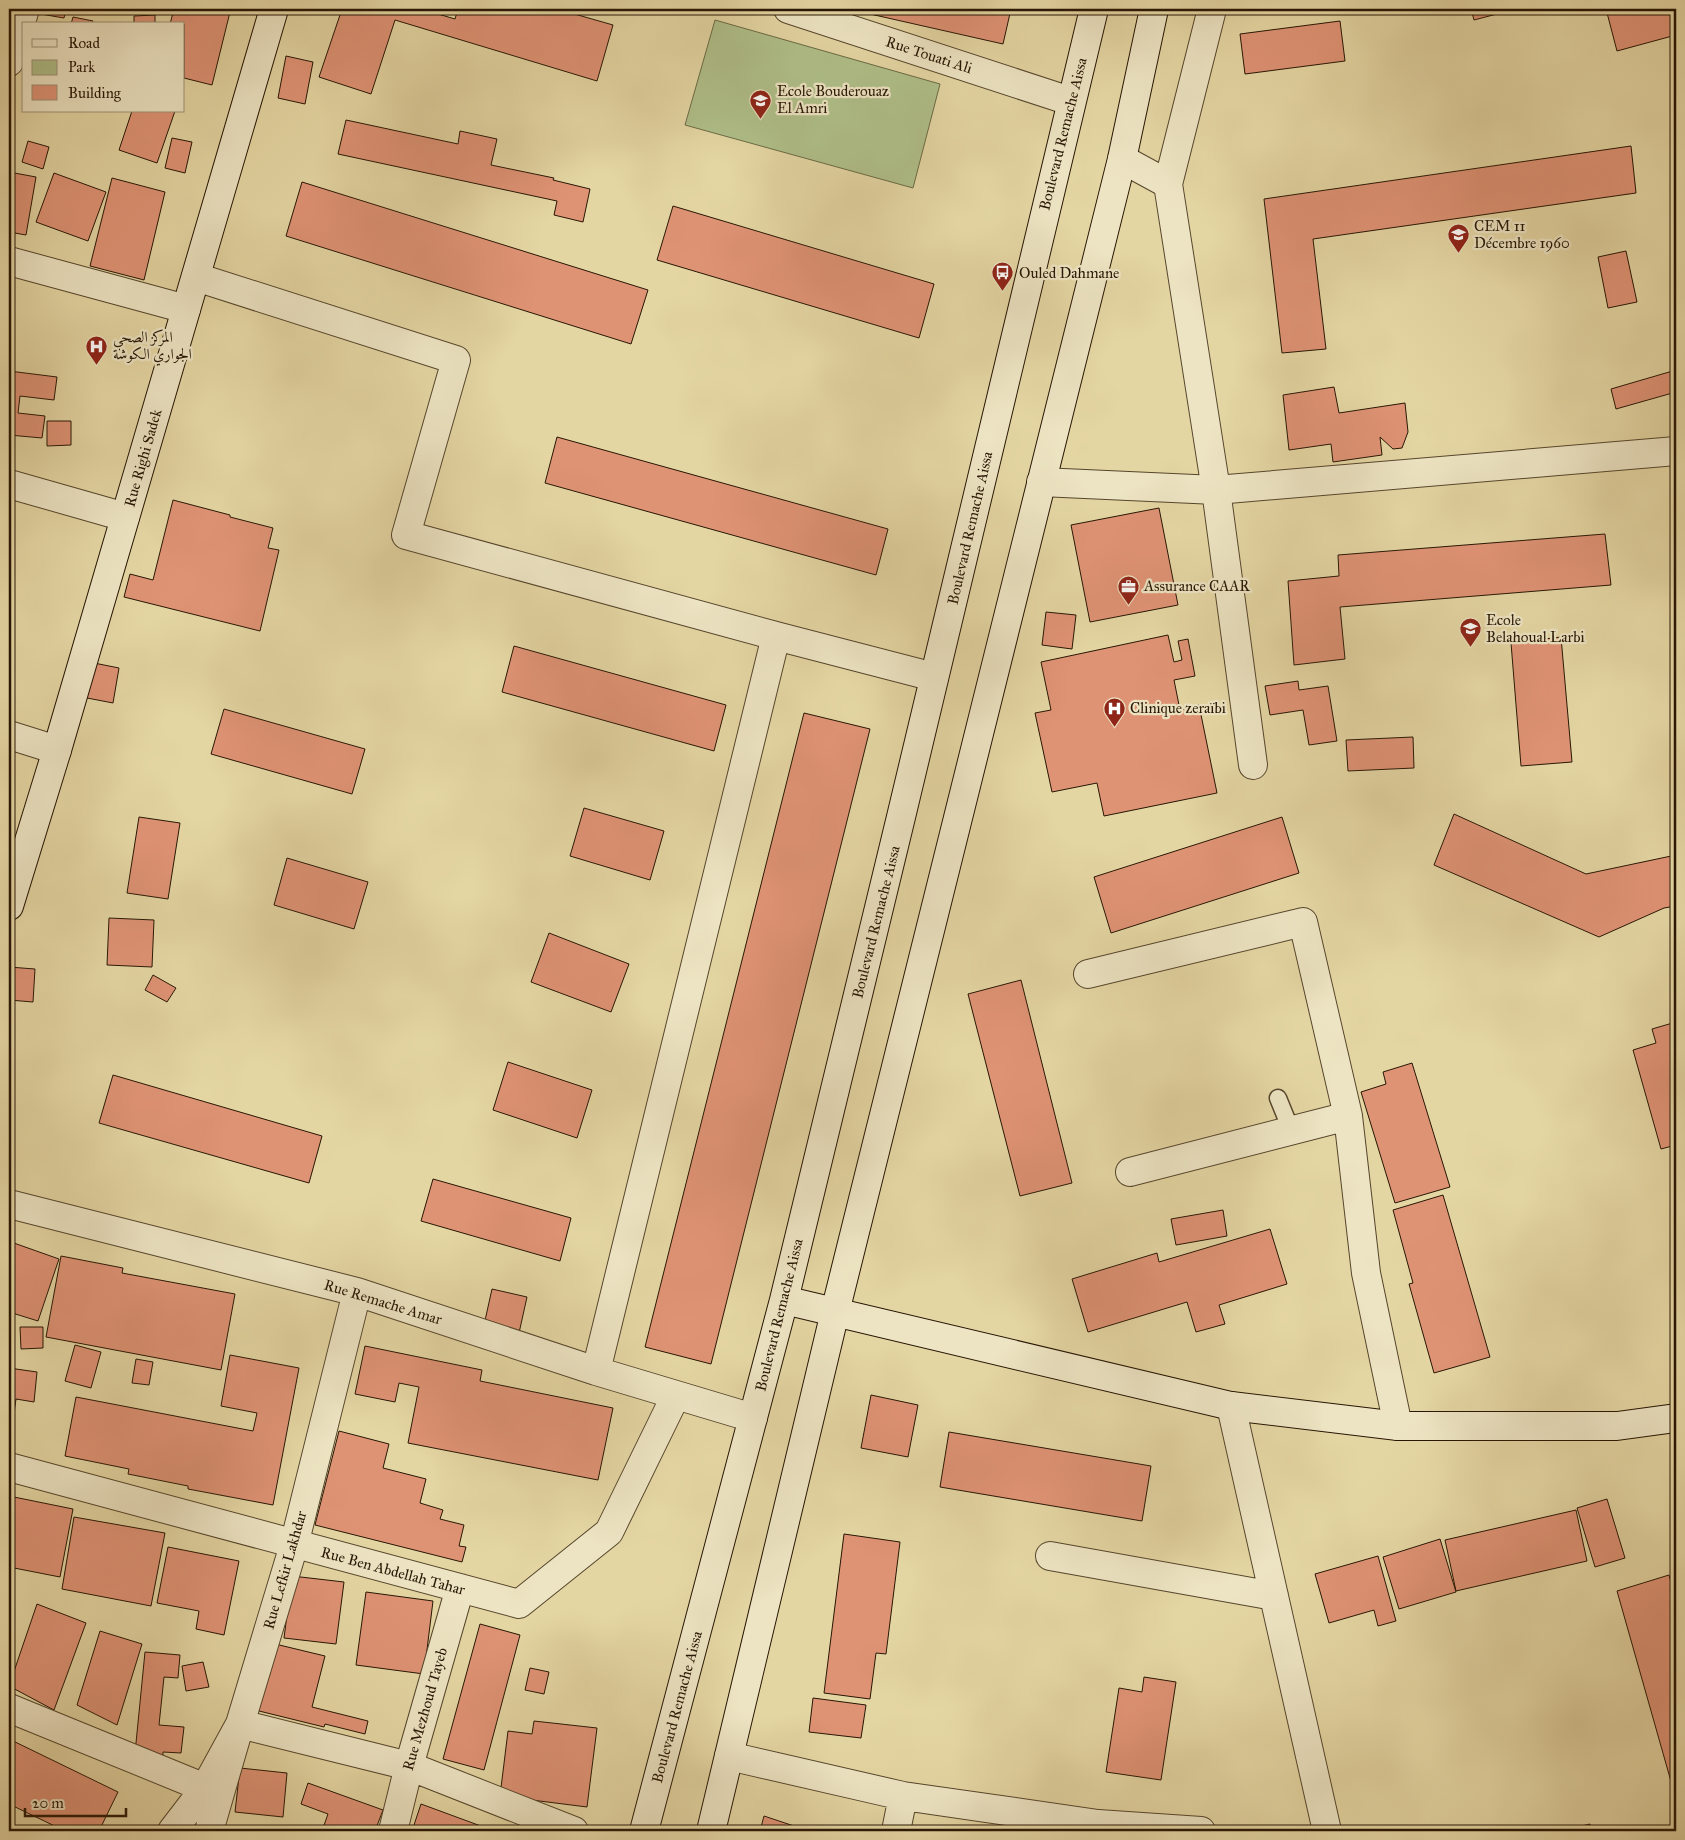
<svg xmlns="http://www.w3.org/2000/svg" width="1685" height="1840" font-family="'IM FELL Great Primer',Amiri,serif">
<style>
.green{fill:#afbf89;stroke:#6b6a46}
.building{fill:#df9375;stroke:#271604}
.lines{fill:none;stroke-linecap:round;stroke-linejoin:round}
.lane-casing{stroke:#56462c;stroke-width:19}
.street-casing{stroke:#56462c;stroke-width:30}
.secondary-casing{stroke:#271604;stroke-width:30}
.lane{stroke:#ede4c3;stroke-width:16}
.street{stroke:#ede4c3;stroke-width:28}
.secondary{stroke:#ede4c3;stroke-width:28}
.labels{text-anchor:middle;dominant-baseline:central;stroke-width:4.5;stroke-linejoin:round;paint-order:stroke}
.street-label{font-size:15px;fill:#271604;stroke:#ede4c3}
.poi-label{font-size:15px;fill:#271604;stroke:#ede4c3;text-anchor:start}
</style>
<rect width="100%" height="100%" fill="#e4d6a3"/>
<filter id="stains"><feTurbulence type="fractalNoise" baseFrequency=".004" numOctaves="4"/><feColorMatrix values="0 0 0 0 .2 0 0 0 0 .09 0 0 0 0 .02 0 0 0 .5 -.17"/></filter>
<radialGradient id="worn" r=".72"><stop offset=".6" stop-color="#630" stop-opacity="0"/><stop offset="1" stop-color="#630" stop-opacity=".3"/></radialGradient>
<!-- green -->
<path class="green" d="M715,20L940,84L913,188L685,125Z"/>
<!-- building -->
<path class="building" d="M36,9H66L64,18L35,13Z
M174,9H216L230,12L212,85L184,78V24H170Z
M342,9H439L438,14L455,19L458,9H557L613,25L597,81L395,20L371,94L319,77Z
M848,9H1011L1003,44Z
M1471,9H1516L1474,20Z
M1606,9H1676V35L1617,51Z
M155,15V24H134V16Z
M73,17L93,21L92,24H71Z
M1340,21L1345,61L1245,74L1240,34Z
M286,56L313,62L305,104L278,98Z
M132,111H175L157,163L119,150Z
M346,120L458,144L460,131L497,139L491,165L554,178L553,180L590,189L583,222L554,215L557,201L338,154Z
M172,138L192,142L185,173L165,168Z
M28,141L49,147L43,169L22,162Z
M1631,146L1636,193L1313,239L1326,349L1282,353L1264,199Z
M9,172L36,177L26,235L9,232Z
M54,173L106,192L88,241L36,222Z
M112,178L165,192L144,280L90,266Z
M302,182L648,290L631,344L286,236Z
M673,206L934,284L919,338L657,260Z
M1626,251L1637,302L1608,308L1598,257Z
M1676,370V392L1616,409L1611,389Z
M9,371L57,377L54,400L20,396L18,413L45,416L42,438L9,435Z
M1334,387L1339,413L1405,403L1408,432L1402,448L1393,449L1380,437L1382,455L1333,462L1331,444L1289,450L1283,395Z
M47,421H71V445L47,446Z
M557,437L888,529L876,575L545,483Z
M173,500L230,515V517L273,528L268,548L279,550L260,631L124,597L130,574L153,580Z
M1159,508L1178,605L1090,622L1071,525Z
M1605,534L1611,585L1340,607L1345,659L1294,665L1288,581L1339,576L1338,555Z
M1046,612L1076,615L1072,649L1042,645Z
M1168,635L1174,662L1182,660L1178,641L1188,639L1195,676L1174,680L1180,710L1199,705L1217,793L1104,816L1097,783L1052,792L1035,713L1051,710L1041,662Z
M1561,637L1572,762L1521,766L1511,643Z
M514,646L726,705L714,751L502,692Z
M89,662L119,668L113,703L82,697Z
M1298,681L1299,690L1328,686L1337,741L1309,745L1303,710L1270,715L1265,686Z
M224,709L365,749L352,794L211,754Z
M804,713L870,729L711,1364L645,1347Z
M1413,737L1414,768L1348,771L1346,740Z
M584,808L664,831L650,880L570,856Z
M1454,814L1586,874L1676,855V906L1664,908L1599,937L1434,865Z
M139,817L180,823L168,899L127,893Z
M1282,817L1299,873L1111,933L1094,877Z
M287,858L368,882L354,929L274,905Z
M109,918L154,920L152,967L107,965Z
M549,933L629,964L611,1012L531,982Z
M9,967L35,969L33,1002L9,1000Z
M153,975L176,988L167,1002L145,990Z
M1021,980L1072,1183L1020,1196L968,994Z
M1676,1022V1145L1661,1149L1633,1050L1656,1043L1652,1029Z
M508,1062L592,1090L577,1138L493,1110Z
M1412,1063L1450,1187L1395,1203L1361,1092L1386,1084L1383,1072Z
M113,1075L322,1136L309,1183L99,1123Z
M433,1179L571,1218L560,1261L421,1221Z
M1443,1195L1490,1357L1434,1373L1409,1284L1413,1283L1393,1210Z
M1223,1210L1227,1236L1176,1245L1171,1219Z
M1270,1229L1287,1284L1219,1305L1225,1324L1196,1332L1187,1302L1088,1332L1072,1279L1157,1253L1159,1262Z
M11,1242L59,1259L38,1321L9,1312V1249Z
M61,1256L123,1268L122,1273L235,1294L221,1370L46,1337Z
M492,1289L527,1297L519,1333L484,1325Z
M20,1327H43V1348L21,1349Z
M75,1345L101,1352L91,1388L65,1381Z
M365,1346L482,1370L480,1381L613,1408L598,1480L408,1443L419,1387L399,1383L395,1402L355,1394Z
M230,1355L299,1368L273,1505L188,1489V1486L128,1474L129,1469L65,1456L76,1397L253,1431L257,1413L221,1406Z
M136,1359L153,1362L149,1385L132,1383Z
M9,1368L37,1372L34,1402L16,1399L12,1428H9Z
M871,1395L918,1405L908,1457L861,1448Z
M339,1431L389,1444L383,1468L426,1479L420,1503L443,1510L440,1519L464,1525L459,1546L466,1547L462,1562L315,1525Z
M949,1432L1151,1466L1142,1521L940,1487Z
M9,1496L73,1509L60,1577L9,1567Z
M1607,1499L1625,1558L1595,1567L1577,1508Z
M1576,1510L1587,1561L1456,1591L1445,1540Z
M74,1517L165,1533L151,1606L62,1589Z
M844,1534L900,1542L886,1654L876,1653L870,1699L824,1693Z
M1440,1539L1456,1592L1399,1609L1383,1557Z
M168,1547L239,1561L224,1635L196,1629L199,1611L157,1603Z
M1378,1556L1396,1621L1378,1626L1374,1610L1329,1623L1315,1574Z
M1669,1575L1676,1600V1791L1674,1792L1617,1591Z
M292,1576L344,1582L336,1644L284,1638Z
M366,1592L433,1601L424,1674L356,1665Z
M37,1604L86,1623L54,1710L9,1686Z
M480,1624L520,1635L484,1770L443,1759Z
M100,1631L142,1644L117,1725L77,1705Z
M271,1643L325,1656L312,1707L368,1721L365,1734L325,1724L324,1727L255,1710Z
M145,1652L180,1655L178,1678L164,1677L159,1725L184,1727L181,1753L163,1752V1756L135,1753Z
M203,1662L209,1687L186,1691L182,1666Z
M530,1668L549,1672L544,1694L525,1690Z
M1144,1677L1176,1682L1161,1780L1106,1772L1119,1688L1142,1692Z
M813,1698L866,1705L861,1738L809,1732Z
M534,1721L597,1728L587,1807L500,1796L508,1731L532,1734Z
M9,1739L118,1792L99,1831H65L9,1804Z
M240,1768L287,1773L283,1817L235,1812Z
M308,1783L383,1810L375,1831H322L328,1814L301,1804Z
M421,1804L489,1829L488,1831H412Z
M764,1816L809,1831H760Z
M1590,1824L1592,1831H1561Z"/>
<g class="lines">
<defs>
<path id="lane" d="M1278,1098L1291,1130"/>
<path id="street" d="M788,9L1070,101
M1212,9L1168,184L1216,490L1253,765
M9,62L25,9
M1122,159L1168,184
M9,261L186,309
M196,277L456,360L406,535L776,636
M1041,482L1216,490L1676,451
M9,484L125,517
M9,735L57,750
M1088,974L1303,922L1348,1116L1366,1273L1398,1426
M1130,1172L1348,1116
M9,1204L357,1292L596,1371L753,1418
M596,1371L776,636L934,677
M1231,1406L1327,1831
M9,1467L519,1604L609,1532L676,1395
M1050,1556L1274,1596
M9,1708L205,1788
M729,1756L903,1796L1098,1824L1201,1831
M172,1831L205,1788L240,1724L294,1545L357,1292
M209,1831L240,1724L409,1766L574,1831
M393,1831L409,1766L460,1588
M896,1831L903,1796"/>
<path id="secondary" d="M9,906L57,750L274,9
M784,1300L1231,1406L1398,1426H1617L1676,1418
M644,1831L784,1300L901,817L1094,9
M711,1831L835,1312L1122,159L1154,9"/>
</defs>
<!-- lane casing -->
<use href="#lane" class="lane-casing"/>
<!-- street casing -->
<use href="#street" class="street-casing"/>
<!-- secondary casing -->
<use href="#secondary" class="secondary-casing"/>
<!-- lane -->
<use href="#lane" class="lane"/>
<!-- street -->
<use href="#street" class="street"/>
<!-- secondary -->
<use href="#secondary" class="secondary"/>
</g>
<!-- icons -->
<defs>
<symbol id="school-pin" viewBox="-11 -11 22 30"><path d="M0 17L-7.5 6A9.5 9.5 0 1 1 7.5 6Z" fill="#8f2418" stroke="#ede4c3"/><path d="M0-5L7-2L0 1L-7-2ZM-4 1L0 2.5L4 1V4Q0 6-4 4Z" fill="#fff"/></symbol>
<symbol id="bus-pin" viewBox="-11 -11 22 30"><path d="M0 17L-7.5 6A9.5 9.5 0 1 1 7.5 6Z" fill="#8f2418" stroke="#ede4c3"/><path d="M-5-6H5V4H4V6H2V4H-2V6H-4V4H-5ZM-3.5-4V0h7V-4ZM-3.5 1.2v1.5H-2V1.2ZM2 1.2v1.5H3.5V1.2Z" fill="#fff"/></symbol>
<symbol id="hospital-pin" viewBox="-11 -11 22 30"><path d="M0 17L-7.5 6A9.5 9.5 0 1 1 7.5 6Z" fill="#8f2418" stroke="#ede4c3"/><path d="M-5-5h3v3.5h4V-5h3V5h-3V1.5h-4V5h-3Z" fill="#fff"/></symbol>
<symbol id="office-pin" viewBox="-11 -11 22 30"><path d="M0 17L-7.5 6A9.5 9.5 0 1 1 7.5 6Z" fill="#8f2418" stroke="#ede4c3"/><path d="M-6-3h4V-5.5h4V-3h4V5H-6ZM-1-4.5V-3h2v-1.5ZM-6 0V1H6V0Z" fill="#fff"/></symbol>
</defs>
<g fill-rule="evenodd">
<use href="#school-pin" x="748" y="88" width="25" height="34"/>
<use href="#school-pin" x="1446" y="222" width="25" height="34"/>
<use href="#bus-pin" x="990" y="260" width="25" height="34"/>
<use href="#hospital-pin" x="84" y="334" width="25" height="34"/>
<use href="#office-pin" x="1116" y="574" width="25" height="34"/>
<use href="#school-pin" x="1458" y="616" width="25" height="34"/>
<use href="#hospital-pin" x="1102" y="696" width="25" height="34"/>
</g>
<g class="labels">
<!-- street labels -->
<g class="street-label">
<text transform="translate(929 55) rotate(18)">Rue Touati Ali</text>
<text transform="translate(1063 134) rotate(-76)">Boulevard Remache Aissa</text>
<text transform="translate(143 458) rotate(-74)">Rue Righi Sadek</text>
<text transform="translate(970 528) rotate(-77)">Boulevard Remache Aissa</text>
<text transform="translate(876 922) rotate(-76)">Boulevard Remache Aissa</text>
<text transform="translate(383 1302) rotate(17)">Rue Remache Amar</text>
<text transform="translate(779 1315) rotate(-76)">Boulevard Remache Aissa</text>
<text transform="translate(285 1570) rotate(-74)">Rue Lefkir Lakhdar</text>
<text transform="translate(393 1571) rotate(15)">Rue Ben Abdellah Tahar</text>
<text transform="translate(677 1707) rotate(-75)">Boulevard Remache Aissa</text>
<text transform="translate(425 1709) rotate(-74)">Rue Mezhoud Tayeb</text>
</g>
<!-- poi labels -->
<g class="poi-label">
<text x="777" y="91">Ecole Bouderouaz<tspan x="777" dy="17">El Amri</tspan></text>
<text x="1474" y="226">CEM 11<tspan x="1474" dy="17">Décembre 1960</tspan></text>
<text x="1019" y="273">Ouled Dahmane</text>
<text x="113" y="337">المركز الصحي<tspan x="113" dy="17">الجواري الكوشة</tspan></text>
<text x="1144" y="586">Assurance CAAR</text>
<text x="1486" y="620">Ecole<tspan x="1486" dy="17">Belahoual Larbi</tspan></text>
<text x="1130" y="708">Clinique zeraïbi</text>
</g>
</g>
<!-- margin -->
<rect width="1685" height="1840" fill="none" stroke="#e4d6a3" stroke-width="30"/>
<rect x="10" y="10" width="1665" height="1820" fill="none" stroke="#271604" stroke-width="2.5"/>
<rect x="15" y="15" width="1655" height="1810" fill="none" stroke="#271604"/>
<!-- legend -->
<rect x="22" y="22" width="162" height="90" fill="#ede4c3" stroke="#9e9277"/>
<rect x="32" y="39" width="25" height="8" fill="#ede4c3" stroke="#9e9277"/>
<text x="68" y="48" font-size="15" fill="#271604">Road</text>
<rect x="32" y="60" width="25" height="15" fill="#afbf89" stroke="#9e9277"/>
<text x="68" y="72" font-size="15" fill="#271604">Park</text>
<rect x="32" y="85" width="25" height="15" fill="#df9375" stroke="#9e9277"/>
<text x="68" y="98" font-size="15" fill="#271604">Building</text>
<!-- scale -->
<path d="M25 1808v8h101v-8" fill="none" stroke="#271604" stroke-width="2.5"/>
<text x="32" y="1808" font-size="15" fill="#271604" stroke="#ede4c3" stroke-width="4" paint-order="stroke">20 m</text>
<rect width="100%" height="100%" filter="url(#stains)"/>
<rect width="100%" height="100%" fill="url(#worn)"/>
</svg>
